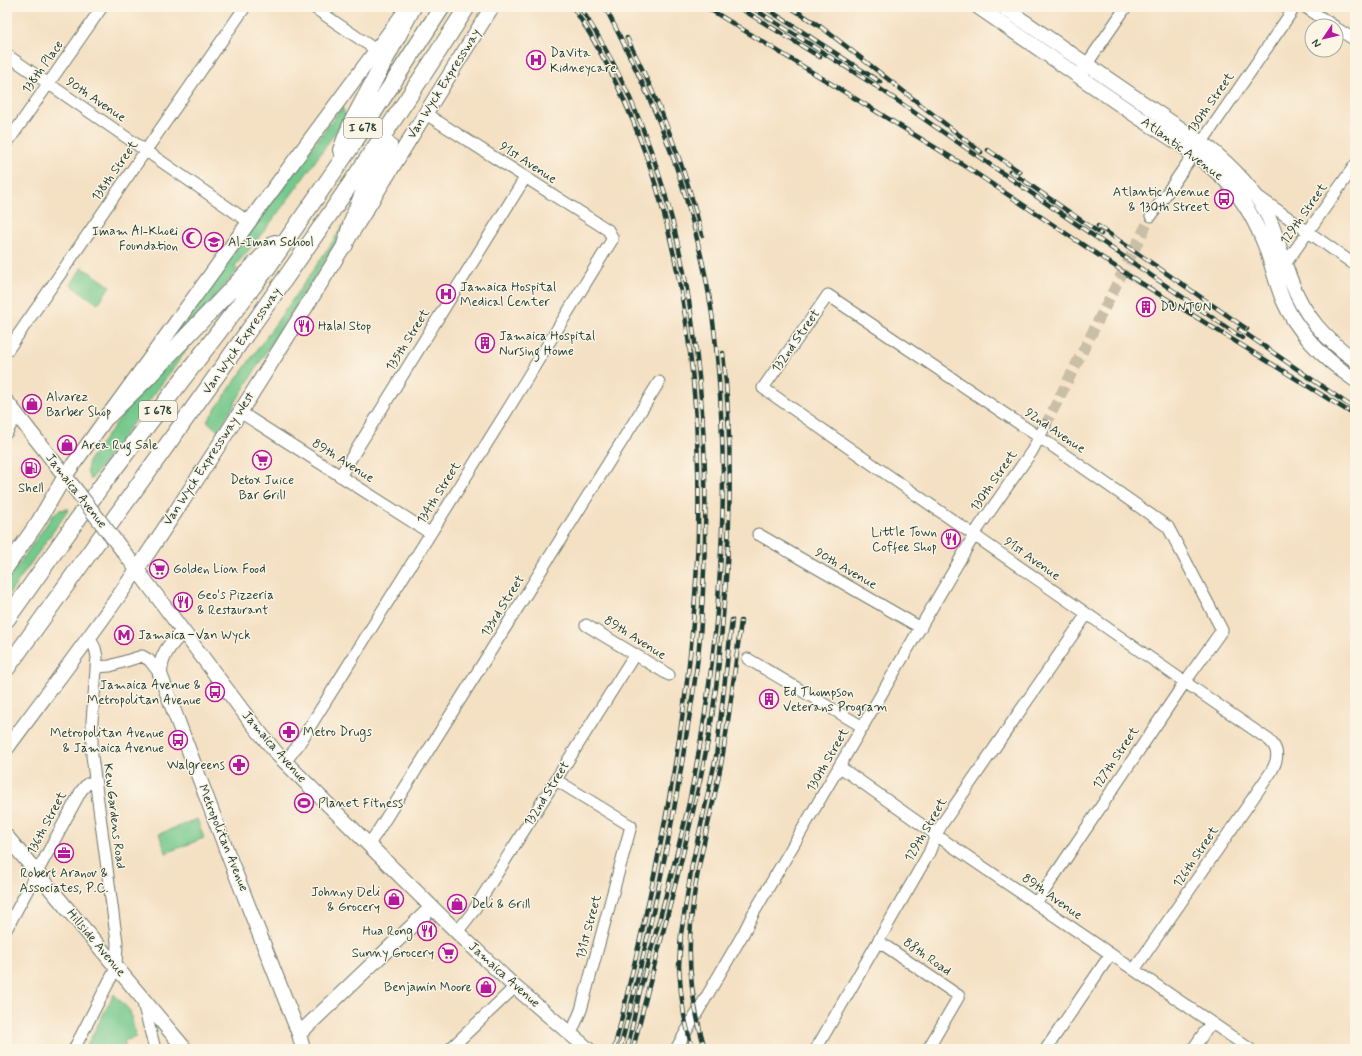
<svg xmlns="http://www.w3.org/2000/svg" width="1362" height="1056" font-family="Mynerve,sans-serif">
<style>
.green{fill:#73c88c;stroke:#498260}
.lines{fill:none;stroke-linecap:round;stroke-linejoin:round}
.minor-tunnel{stroke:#c9bfa6;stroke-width:11;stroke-dasharray:11 5.5;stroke-linecap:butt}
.minor-casing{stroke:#6a7666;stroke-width:13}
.major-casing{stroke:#6a7666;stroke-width:16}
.highway-casing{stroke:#6a7666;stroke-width:18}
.minor{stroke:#fff;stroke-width:11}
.major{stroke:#fff;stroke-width:14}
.highway{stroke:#fff;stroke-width:16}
.rail-casing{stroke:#1f3d34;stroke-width:4.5}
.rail{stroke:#fcf5e5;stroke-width:3;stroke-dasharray:9;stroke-linecap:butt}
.major-bridge-casing{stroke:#6a7666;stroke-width:16;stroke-linecap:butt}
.major-bridge{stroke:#fff;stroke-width:14}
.labels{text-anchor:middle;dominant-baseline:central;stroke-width:3;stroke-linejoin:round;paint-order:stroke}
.shield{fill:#fcf5e5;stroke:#617469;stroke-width:1}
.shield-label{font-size:12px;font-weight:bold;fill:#1f3d34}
.poi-label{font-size:13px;fill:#1f3d34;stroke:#fcf5e5;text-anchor:start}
.street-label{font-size:13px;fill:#1f3d34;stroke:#fcf5e5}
</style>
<rect width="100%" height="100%" fill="#fcf5e5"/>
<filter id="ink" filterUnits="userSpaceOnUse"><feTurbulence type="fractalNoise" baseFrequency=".025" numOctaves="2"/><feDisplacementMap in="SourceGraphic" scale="8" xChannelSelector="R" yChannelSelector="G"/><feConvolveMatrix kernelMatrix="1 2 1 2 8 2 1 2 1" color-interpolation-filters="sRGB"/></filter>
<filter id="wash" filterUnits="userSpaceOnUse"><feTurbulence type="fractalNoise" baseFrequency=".012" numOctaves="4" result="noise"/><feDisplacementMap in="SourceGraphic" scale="16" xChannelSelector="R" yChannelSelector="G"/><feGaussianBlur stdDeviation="0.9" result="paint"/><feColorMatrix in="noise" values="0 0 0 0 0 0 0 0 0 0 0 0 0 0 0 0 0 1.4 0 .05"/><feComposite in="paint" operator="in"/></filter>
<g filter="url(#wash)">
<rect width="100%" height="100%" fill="#f4e0c3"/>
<!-- green -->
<path class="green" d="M342,107L346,117C310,168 276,220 234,267L238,270L177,340L175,332Z
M343,226L345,227L325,261L277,334L218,431L207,421L312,272Z
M82,267L110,286L98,304L71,285Z
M216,310L91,480C86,473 87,468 89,460L128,407Z
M66,509H69L7,597V581L53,515L60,510Z
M197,819L204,838L166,853L159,834Z
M114,994L130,1011L136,1037L124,1041L126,1047L119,1049H85Z"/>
</g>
<g filter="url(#ink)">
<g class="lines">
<!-- minor-tunnel -->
<path class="minor-tunnel" d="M1045,426L1151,216"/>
<defs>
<path id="minor" d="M313,7L376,50
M1305,7L1334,26
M1336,28L1355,40
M7,55L249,222
M1082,71L1126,7
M7,143L102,7
M1259,197L1355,265
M1151,216L1295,7
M1281,270L1355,165
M7,351L245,7
M240,412L430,533
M7,432L12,423L19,417
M340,476L525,178
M758,534L921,628
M586,625L669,675
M748,659L863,727
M96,667L110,666L142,656L149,660L160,674
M285,762L299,744L502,419L612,240V237L608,230L426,114
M840,767L936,835L1250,1049
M556,780L631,826L581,1010L571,1034
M368,845L376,834L659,382
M1036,903L1185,682L1222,630L1168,527L1048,443L828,295L763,388L1176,676C1207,697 1238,719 1269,740C1280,750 1278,760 1271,772L1134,970
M7,928L81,791L87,784L95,781
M457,932L472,913L635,654
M878,941L959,996L928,1049
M142,999L155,1049
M74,1049L116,968L117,942L115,928L92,756V721L97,657L95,648L89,637
M450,1049L515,987
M676,1049L743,934L753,914L979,527L1032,451L1045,426
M816,1049L929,853L936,835L942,824L1087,614
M1046,1049L1110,955
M1193,1049L1211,1023"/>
<path id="major" d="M978,7C1030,43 1083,79 1135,115C1165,135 1204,157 1228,183C1245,202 1257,224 1266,248C1272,265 1276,283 1283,300C1298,334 1324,359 1355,380
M1003,7L1209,148C1231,166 1252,187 1266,212C1277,234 1282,258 1291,281C1304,316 1325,339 1355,360
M7,402L79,494
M123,551L248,718L278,755L457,932L515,987L588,1049
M7,567L38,522L65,476L108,416L249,222L406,10
M183,632C170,643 160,656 160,674L231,862L299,1034L303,1049
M7,748C51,688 97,629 138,568C262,385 374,194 492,7
M7,837L185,1049
M299,1034L431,908"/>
<path id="highway" d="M341,150L351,124L413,7
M345,245C355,207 369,178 389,145
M108,416L147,378L275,243
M7,619L102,485L268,267L353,144L442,7
M7,668C163,449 323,234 467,7"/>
</defs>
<!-- minor casing -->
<use href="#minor" class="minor-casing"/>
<!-- major casing -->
<use href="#major" class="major-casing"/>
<!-- highway casing -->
<use href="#highway" class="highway-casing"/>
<!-- minor -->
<use href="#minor" class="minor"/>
<!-- major -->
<use href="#major" class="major"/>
<!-- highway -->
<use href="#highway" class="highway"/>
<defs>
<path id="rail" d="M573,7C632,96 666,198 683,303C721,535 684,760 629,986C624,1007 620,1028 614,1049
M580,7C645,105 679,219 694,335C708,435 708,536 700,636C697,672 691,708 685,743C670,846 646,948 620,1049
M605,7C633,61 660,117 679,175C691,214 702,254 709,295C719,353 722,413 723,472C723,582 712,691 690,798C676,863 657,927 640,991C635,1010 632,1030 627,1049
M706,7L962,164L1128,275L1348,411
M738,7L820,57
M751,7L876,86L1242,338
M764,7L880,82
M790,7L821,27L847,47L981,152
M627,38C659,101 685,166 702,235
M988,150L1020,172
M1010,171L1101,234
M1098,226L1247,329
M1239,329L1355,409
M633,1049C658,948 687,848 707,746C715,703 720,659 723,616C731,529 733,440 723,353
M692,1049L684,1015L681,992L679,966L681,934L692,865L716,757L732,620
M705,1049C693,1008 687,966 691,923C695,868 712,814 722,759C730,713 735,667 741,621"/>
</defs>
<!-- rail casing -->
<use href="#rail" class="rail-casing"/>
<!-- rail -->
<use href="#rail" class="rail"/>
<defs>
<path id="major-bridge" d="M79,494L123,551"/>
</defs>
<!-- major-bridge casing -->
<use href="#major-bridge" class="major-bridge-casing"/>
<!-- major-bridge -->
<use href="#major-bridge" class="major-bridge"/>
</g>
</g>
<!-- icons -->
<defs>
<symbol id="hospital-ring" viewBox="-11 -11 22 22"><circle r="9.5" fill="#fcf5e5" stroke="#b5179e" stroke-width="1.5"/><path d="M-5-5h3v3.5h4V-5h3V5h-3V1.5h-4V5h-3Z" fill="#b5179e"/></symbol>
<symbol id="bus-ring" viewBox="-11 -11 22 22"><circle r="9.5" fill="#fcf5e5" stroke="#b5179e" stroke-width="1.5"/><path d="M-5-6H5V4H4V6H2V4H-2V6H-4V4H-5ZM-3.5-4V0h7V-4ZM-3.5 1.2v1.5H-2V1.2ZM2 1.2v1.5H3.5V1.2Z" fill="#b5179e"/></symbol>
<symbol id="mosque-ring" viewBox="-11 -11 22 22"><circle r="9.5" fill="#fcf5e5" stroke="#b5179e" stroke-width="1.5"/><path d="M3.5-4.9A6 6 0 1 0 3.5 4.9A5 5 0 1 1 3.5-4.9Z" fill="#b5179e"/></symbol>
<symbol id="school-ring" viewBox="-11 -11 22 22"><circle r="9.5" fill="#fcf5e5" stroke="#b5179e" stroke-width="1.5"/><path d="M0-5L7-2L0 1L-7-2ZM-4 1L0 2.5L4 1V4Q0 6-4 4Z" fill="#b5179e"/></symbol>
<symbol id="building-ring" viewBox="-11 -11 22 22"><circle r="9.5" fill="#fcf5e5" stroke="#b5179e" stroke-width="1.5"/><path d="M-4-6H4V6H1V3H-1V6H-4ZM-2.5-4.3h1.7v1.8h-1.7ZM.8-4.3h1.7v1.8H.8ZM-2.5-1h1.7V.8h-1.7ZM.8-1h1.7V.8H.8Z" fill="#b5179e"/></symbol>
<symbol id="restaurant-ring" viewBox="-11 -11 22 22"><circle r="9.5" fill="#fcf5e5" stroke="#b5179e" stroke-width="1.5"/><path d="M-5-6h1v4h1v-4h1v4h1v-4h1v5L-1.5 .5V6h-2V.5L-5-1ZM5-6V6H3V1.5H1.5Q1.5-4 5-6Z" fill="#b5179e"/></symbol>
<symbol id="shop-ring" viewBox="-11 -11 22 22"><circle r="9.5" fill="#fcf5e5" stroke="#b5179e" stroke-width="1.5"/><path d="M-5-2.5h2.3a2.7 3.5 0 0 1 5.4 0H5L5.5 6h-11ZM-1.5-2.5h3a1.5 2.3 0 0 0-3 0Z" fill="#b5179e"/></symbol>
<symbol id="supermarket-ring" viewBox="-11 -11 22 22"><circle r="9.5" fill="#fcf5e5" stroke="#b5179e" stroke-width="1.5"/><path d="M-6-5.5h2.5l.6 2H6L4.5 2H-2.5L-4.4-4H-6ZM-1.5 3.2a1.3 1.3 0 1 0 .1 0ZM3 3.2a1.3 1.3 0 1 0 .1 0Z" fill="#b5179e"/></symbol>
<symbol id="fuel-ring" viewBox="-11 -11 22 22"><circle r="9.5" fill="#fcf5e5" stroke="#b5179e" stroke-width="1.5"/><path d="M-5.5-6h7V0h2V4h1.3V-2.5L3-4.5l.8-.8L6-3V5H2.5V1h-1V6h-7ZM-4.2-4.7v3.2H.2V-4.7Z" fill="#b5179e"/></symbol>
<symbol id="metro-ring" viewBox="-11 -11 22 22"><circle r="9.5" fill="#fcf5e5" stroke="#b5179e" stroke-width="1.5"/><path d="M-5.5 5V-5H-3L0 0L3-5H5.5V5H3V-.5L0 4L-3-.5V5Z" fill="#b5179e"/></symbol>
<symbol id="pharmacy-ring" viewBox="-11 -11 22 22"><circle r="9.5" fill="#fcf5e5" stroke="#b5179e" stroke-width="1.5"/><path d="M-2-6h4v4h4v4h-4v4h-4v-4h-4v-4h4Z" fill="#b5179e"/></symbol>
<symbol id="stadium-ring" viewBox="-11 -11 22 22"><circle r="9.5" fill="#fcf5e5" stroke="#b5179e" stroke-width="1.5"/><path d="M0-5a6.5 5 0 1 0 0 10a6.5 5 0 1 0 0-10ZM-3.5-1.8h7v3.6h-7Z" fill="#b5179e"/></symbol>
<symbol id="office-ring" viewBox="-11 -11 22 22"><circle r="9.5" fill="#fcf5e5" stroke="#b5179e" stroke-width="1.5"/><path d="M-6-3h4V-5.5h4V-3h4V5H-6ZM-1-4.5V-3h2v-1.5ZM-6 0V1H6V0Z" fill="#b5179e"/></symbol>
</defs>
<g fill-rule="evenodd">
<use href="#hospital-ring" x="525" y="49" width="22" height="22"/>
<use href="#bus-ring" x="1213" y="188" width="22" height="22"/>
<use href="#mosque-ring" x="181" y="227" width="22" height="22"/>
<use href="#school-ring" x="203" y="231" width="22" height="22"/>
<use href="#hospital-ring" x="435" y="283" width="22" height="22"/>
<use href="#building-ring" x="1135" y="296" width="22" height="22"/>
<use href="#restaurant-ring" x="293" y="315" width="22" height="22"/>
<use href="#building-ring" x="474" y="332" width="22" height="22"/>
<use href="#shop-ring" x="21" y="393" width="22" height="22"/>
<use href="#shop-ring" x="56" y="434" width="22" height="22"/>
<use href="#supermarket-ring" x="251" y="449" width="22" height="22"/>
<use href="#fuel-ring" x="20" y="457" width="22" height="22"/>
<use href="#restaurant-ring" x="940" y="528" width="22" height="22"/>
<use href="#supermarket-ring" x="148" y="558" width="22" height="22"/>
<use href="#restaurant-ring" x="172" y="591" width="22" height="22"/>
<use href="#metro-ring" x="113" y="624" width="22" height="22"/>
<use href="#bus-ring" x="204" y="681" width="22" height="22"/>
<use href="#building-ring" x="758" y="688" width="22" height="22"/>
<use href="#pharmacy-ring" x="278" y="721" width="22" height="22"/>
<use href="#bus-ring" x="167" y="729" width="22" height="22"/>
<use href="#pharmacy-ring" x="228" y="754" width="22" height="22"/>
<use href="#stadium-ring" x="293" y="792" width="22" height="22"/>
<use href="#office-ring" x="53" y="842" width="22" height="22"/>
<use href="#shop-ring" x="383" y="888" width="22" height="22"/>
<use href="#shop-ring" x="446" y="893" width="22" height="22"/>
<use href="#restaurant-ring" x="416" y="920" width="22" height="22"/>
<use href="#supermarket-ring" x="437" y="942" width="22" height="22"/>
<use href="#shop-ring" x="475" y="976" width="22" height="22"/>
</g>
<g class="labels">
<!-- shield labels -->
<g class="shield">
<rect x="344" y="118" width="38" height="20" rx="3"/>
<rect x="139" y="401" width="38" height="20" rx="3"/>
</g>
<g class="shield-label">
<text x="363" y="128">I 678</text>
<text x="158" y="411">I 678</text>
</g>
<!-- poi labels -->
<g class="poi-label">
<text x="550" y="53">DaVita<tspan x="550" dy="15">Kidneycare</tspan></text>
<text x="1210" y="192" text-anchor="end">Atlantic Avenue<tspan x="1210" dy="15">&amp; 130th Street</tspan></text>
<text x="178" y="231" text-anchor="end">Imam Al-Khoei<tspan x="178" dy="15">Foundation</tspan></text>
<text x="228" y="242">Al-Iman School</text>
<text x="460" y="287">Jamaica Hospital<tspan x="460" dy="15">Medical Center</tspan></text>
<text x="1160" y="307">DUNTON</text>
<text x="318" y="326">Halal Stop</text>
<text x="499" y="336">Jamaica Hospital<tspan x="499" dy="15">Nursing Home</tspan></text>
<text x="46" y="397">Alvarez<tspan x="46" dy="15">Barber Shop</tspan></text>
<text x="81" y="445">Area Rug Sale</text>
<text x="262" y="480" text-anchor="middle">Detox Juice<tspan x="262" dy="15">Bar Grill</tspan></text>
<text x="31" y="488" text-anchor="middle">Shell</text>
<text x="937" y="532" text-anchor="end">Little Town<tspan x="937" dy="15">Coffee Shop</tspan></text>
<text x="173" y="569">Golden Lion Food</text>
<text x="197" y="595">Geo's Pizzeria<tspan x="197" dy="15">&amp; Restaurant</tspan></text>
<text x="138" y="635">Jamaica–Van Wyck</text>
<text x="201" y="685" text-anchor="end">Jamaica Avenue &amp;<tspan x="201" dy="15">Metropolitan Avenue</tspan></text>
<text x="783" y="692">Ed Thompson<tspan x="783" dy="15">Veterans Program</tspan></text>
<text x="303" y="732">Metro Drugs</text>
<text x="164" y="733" text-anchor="end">Metropolitan Avenue<tspan x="164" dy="15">&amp; Jamaica Avenue</tspan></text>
<text x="225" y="765" text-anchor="end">Walgreens</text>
<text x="318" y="803">Planet Fitness</text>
<text x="64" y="873" text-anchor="middle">Robert Aranov &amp;<tspan x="64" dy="15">Associates, P.C.</tspan></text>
<text x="380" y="892" text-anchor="end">Johnny Deli<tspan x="380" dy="15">&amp; Grocery</tspan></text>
<text x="471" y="904">Deli &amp; Grill</text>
<text x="413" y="931" text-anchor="end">Hua Rong</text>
<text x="434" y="953" text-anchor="end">Sunny Grocery</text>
<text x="472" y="987" text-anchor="end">Benjamin Moore</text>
</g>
<!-- street labels -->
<g class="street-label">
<text transform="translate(43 67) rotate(-55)">138th Place</text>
<text transform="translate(444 84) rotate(-58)">Van Wyck Expressway</text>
<text transform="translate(96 100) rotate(34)">90th Avenue</text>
<text transform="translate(1211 103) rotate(-55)">130th Street</text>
<text transform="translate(1182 149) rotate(36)">Atlantic Avenue</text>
<text transform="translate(528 163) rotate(33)">91st Avenue</text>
<text transform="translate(115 171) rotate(-55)">138th Street</text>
<text transform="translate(1304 214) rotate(-55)">129th Street</text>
<text transform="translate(408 340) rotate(-58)">135th Street</text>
<text transform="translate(242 341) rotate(-55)">Van Wyck Expressway</text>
<text transform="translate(796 341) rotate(-55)">132nd Street</text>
<text transform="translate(1055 431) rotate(34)">92nd Avenue</text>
<text transform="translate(209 459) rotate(-57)">Van Wyck Expressway West</text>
<text transform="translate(343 461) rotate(32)">89th Avenue</text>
<text transform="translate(994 481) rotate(-55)">130th Street</text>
<text transform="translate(76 491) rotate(52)">Jamaica Avenue</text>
<text transform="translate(439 493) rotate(-58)">134th Street</text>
<text transform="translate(1032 559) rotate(35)">91st Avenue</text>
<text transform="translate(846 569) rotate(30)">90th Avenue</text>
<text transform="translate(503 606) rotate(-58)">133rd Street</text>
<text transform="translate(635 638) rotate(32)">89th Avenue</text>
<text transform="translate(274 747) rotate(49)">Jamaica Avenue</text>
<text transform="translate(1116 758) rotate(-56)">127th Street</text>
<text transform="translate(828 760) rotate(-60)">130th Street</text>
<text transform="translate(547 794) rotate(-58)">132nd Street</text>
<text transform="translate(114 816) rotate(83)">Kew Gardens Road</text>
<text transform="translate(47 823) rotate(-62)">136th Street</text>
<text transform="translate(926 830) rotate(-60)">129th Street</text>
<text transform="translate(223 838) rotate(68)">Metropolitan Avenue</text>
<text transform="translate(1196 857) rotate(-56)">126th Street</text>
<text transform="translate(1052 897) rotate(35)">89th Avenue</text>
<text transform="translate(589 927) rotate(-75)">131st Street</text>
<text transform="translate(96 943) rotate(50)">Hillside Avenue</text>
<text transform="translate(927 957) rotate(35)">88th Road</text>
<text transform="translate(504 975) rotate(42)">Jamaica Avenue</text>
</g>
</g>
<!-- margin -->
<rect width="1362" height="1056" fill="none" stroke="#fcf5e5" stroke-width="24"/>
<!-- north arrow -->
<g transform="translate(1324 38) rotate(235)"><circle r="19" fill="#fcf5e5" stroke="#a4ab9e"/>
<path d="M0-3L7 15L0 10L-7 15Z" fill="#b5179e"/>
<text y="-6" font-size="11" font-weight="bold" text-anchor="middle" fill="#1f3d34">N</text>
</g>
</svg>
